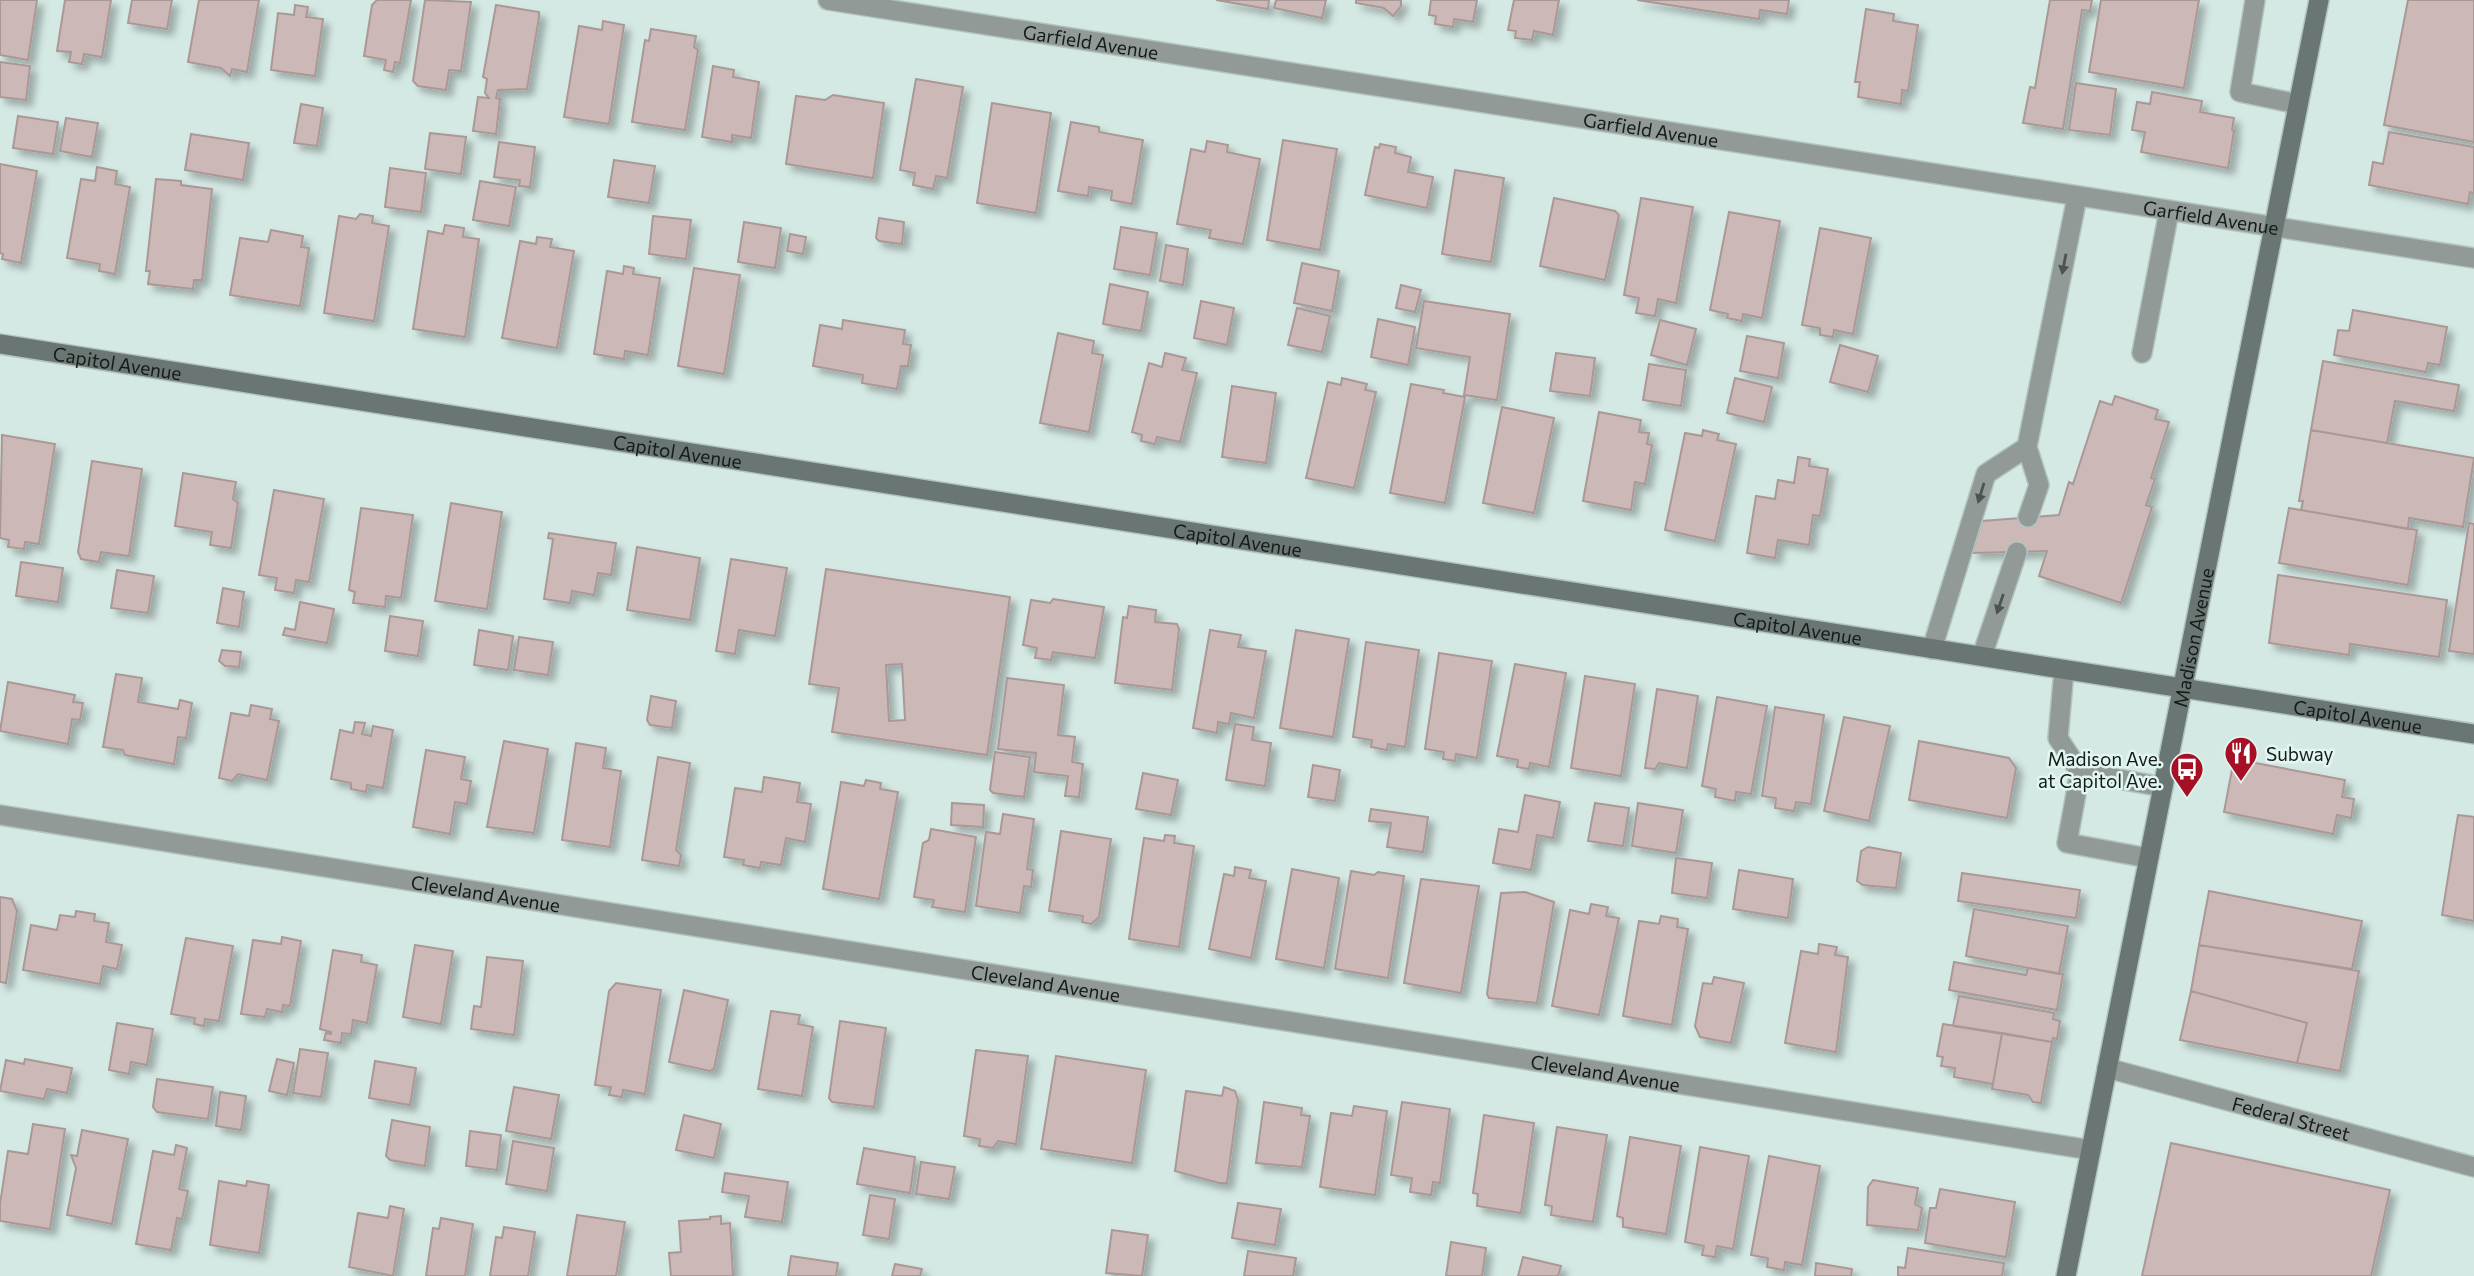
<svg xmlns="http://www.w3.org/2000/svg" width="2474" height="1276" font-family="Commissioner,sans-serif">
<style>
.building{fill:#ccb9b7;stroke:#aa9897;stroke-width:2;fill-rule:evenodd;filter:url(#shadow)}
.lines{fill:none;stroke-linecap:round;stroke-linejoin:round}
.service-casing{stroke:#b2c4bf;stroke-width:22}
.minor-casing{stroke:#b2c4bf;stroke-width:22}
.secondary-casing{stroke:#b2c4bf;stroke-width:22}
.service{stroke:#919a97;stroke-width:19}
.minor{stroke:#919a97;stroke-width:19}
.secondary{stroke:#6a7673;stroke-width:19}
.oneway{fill:#4c5452}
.labels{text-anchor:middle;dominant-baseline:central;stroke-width:5;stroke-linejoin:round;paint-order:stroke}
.street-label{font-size:19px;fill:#141b19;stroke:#e2f6f1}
.poi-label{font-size:19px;fill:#141b19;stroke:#e2f6f1;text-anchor:start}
</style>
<defs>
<filter id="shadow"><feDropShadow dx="6" dy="6" stdDeviation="3.5" flood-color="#0004"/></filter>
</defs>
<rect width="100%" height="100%" fill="#d5e9e4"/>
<!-- building -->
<path class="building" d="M0,0H37L28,60L0,55Z
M65,0H111L102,57L84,54L82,64L69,62L71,52L57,51Z
M132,0H172L167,29L128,23Z
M199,0H259L247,72L232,69L230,76L221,68L188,62Z
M377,0H411L400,63L395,62L393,72L384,70L386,60L364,56L372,5Z
M425,0L471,2L461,71L449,70L446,90L418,86L413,81Z
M1216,0H1269L1268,9Z
M1276,0H1326L1322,18L1274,8Z
M1356,0H1401V6L1393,16L1384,8L1356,3Z
M1431,0H1477L1473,22L1454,19L1453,27L1435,24L1436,16L1429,15Z
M1514,0H1559L1553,35L1534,31L1532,40L1515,38L1516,31L1508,30Z
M1637,0H1789L1787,14L1760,10L1759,19Z
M2050,0H2092L2090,11L2082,10L2063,129L2023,123L2030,87L2035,88Z
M2101,0H2199L2184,88L2089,72Z
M2408,0H2474V142L2384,125Z
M295,5L308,7L306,17L323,19L315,76L271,70L278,13L294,15Z
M496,5L539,12V17L527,89L498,90L496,98L500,99L496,134L473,131L478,97L489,98L485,93L487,79L483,77Z
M1866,9L1894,14L1893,21L1918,25L1908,91L1902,90L1901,104L1858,97L1860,82H1855Z
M603,21L624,25L609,124L564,117L579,26L602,30Z
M651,29L696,36L694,47L698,50L685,130L632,122L645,40L649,41Z
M0,62L30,66L26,100L0,97Z
M713,66L734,70L733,77L759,82L751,138L732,135V142L702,137Z
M916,79L963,87L947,178L936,176L933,189L913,185L915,173L900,170Z
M2076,83L2116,89L2110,135L2069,130Z
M2152,92L2202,101L2200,112L2234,118L2232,130L2234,131L2228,168L2141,152L2145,132L2132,130L2137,102L2150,104Z
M833,95L884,103L873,178L786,164L796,96L825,100Z
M992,103L1051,113L1036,213L977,203Z
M301,104L323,108L317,146L294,143Z
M18,116L58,122L53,154L13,148Z
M66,118L98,123L92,157L60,151Z
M1071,122L1099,127V132L1143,140L1132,204L1111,200L1112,191L1089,187L1088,196L1058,191Z
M2389,132L2474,147V193L2470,192L2468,204L2369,185L2373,162L2383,164Z
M430,133L466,137L461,174L425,169Z
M191,134L249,143L243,180L185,170Z
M1283,140L1337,149L1320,250L1267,240Z
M1207,141L1228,145L1227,152L1260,159L1243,244L1209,238L1211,230L1177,224L1191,149L1205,152Z
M499,142L535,147L530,187L519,186L520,180L494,177Z
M1380,144L1396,147L1395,153L1411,157L1408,172L1433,177L1427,208L1365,195L1375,147L1379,148Z
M614,160L655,166L649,203L608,197Z
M0,164L37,171L21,263L2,259L3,254L0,253Z
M97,167L117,171L115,184L130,187L115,274L99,271L100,264L67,258L81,179L95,181Z
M390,168L426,173L421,212L385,207Z
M1455,170L1504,178L1491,262L1442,254Z
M156,179L181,181V185L212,189L202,280H194L193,289L148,284L150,271H146Z
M480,181L516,187L509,226L473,220Z
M1554,198L1615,211L1619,215L1605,280L1540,266Z
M1641,198L1693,207L1676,303L1658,299L1655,316L1636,313L1639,298L1624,295Z
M1729,212L1780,221L1762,318L1743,314L1742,321L1727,318L1728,314L1710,310Z
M360,214L373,216L372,223L389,226L374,321L324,313L339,216L356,219Z
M653,216L691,220L686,259L649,254Z
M879,218L904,222L902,244L879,241L876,238Z
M744,222L781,228L775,268L738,262Z
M445,225L464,228L463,237L479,239L465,337L413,329L428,231L443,234Z
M1121,227L1157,233L1150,275L1114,269Z
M1820,228L1871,238L1853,334L1834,330L1833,337L1820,335V328L1802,325Z
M271,230L303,236L301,247L309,248L300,306L230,295L240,238L268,242Z
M790,234L806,237L803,254L787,251Z
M537,237L552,239L550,247L574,251L557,348L502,338L520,241L536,244Z
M1166,245L1188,249L1183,285L1160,281Z
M1302,263L1339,271L1332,311L1294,303Z
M624,266L634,268L633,274L660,278L648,355L625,351L624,359L594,354L607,271L623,274Z
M694,268L740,275L724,374L678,366Z
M1110,284L1148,292L1141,331L1103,324Z
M1401,285L1421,290L1415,312L1396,308Z
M1201,301L1234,308L1227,345L1194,338Z
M1424,301L1510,314L1497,400L1464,395L1470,357L1416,348Z
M1297,308L1330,316L1322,352L1288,345Z
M2353,310L2447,327L2440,365L2428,363L2426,372L2334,355L2338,330L2349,331Z
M1378,319L1415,327L1408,365L1371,357Z
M843,320L905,330L903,344L911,345L908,366H901L897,389L862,383L863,375L813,366L820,325L842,329Z
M1660,320L1696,329L1687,365L1651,355Z
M1058,333L1094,341L1092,353L1103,355L1089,432L1040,423Z
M1747,336L1784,343L1778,378L1740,371Z
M1840,345L1878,356L1868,392L1830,382Z
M1165,353L1186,358L1182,370L1197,373L1180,442L1157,437L1155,444L1141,441L1142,435L1132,432L1149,363L1162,367Z
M1556,353L1595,358L1590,396L1550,391Z
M2323,361L2459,385L2454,411L2395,401L2387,443L2311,430Z
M1649,364L1686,370L1681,406L1643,400Z
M1342,378L1367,384L1365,390L1376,392L1354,488L1306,478L1328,382L1341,385Z
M1735,378L1772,387L1764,422L1727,413Z
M1411,384L1444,390L1443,393L1465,397L1445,503L1390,493Z
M1232,386L1276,393L1266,463L1222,457Z
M2115,396L2158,410L2155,419L2169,422L2151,478L2155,479L2146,505L2152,507L2121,603L2039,576L2047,551L1972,553L1982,521L2059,515L2069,482L2073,484L2100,401L2112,405Z
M1502,407L1554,418L1534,513L1483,503Z
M1599,412L1641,420L1639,432L1649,433L1647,444L1652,445L1645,484L1635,482L1631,510L1583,501Z
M1703,430L1719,434L1717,440L1736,444L1715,541L1665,530L1685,433L1702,436Z
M2311,430L2474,458L2463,527L2409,518L2408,529L2301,510L2303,501H2299Z
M2,435L55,444L39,544L25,542L24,549L8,547L9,540L0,538Z
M1798,457L1810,459L1809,466L1828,469L1820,516L1813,515L1809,545L1778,540L1775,558L1747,553L1756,496L1775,499L1778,480L1794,483Z
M92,461L142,469L129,556L101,552L99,562L81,559L78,552Z
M183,473L236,482L233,499L238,503L231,548L210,545L212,532L175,526Z
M274,490L324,499L309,582L296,580L294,593L275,590L277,578L259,575Z
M451,503L502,512L487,609L435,601Z
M361,508L413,515L401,598L386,596L385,607L353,603L355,592L349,590Z
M2289,508L2417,530L2408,585L2279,563Z
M2469,523L2474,524V654L2449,651Z
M549,533L616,543L611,575L598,573L594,595L572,591L570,603L544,599L553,539L548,538Z
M637,547L700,558L690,620L627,610Z
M731,559L787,568L775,636L739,630L735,654L716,651Z
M21,562L63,568L58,602L16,596Z
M826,569L1010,597L987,755L832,732L839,688L809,684ZM902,664L905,720L889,721L886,665Z
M117,570L154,576L148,613L111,608Z
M2278,575L2447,600L2439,657L2350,644L2349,655L2269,643Z
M223,588L244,592L239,627L217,623Z
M1053,599L1104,607L1095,658L1053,652L1051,660L1035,658L1037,648L1023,645L1031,600L1050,603Z
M300,602L334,609L327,643L283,635L285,628L295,630Z
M1129,606L1156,610L1155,622L1177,624L1179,629L1172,690L1115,683L1123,617L1127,618Z
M390,616L423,621L418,656L385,651Z
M479,630L513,636L508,670L474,665Z
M1210,630L1241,635L1238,647L1266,651L1254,718L1231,713L1229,724L1218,722L1217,733L1193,728Z
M1296,630L1349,639L1333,737L1280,728Z
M519,637L553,642L548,675L514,670Z
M1366,642L1419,650L1405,747L1388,744L1387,750L1371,747L1372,740L1353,737Z
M222,650L241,652L239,667L225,666L219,661Z
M1439,653L1492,661L1477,758L1456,754L1455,761L1443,759L1444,752L1425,749Z
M1515,664L1566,673L1549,767L1530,763L1529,769L1517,767L1518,760L1497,756Z
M116,674L142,678L138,702L178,709L180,700L192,703L186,738L178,737L174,764L125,755L123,750L103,747Z
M1585,676L1635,684L1621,776L1571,768Z
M1007,678L1064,685L1058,735L1075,737L1072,762L1083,764L1079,797L1065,796L1068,776L1034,772L1036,753L998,749Z
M8,682L75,695L73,702L83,703L80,720L72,719L68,744L0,731Z
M1657,689L1698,696L1687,768L1659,763L1655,769L1645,768Z
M651,696L676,701L672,728L650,725L647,720Z
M1717,697L1767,706L1751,794L1736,792L1735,801L1715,797L1716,789L1702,786Z
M251,705L272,709L270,719L279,721L267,780L238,774L232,781L219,778L231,713L249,716Z
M1775,707L1824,715L1811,804L1796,802L1794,811L1775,808L1776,798L1762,796Z
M1844,717L1890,726L1869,821L1824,811Z
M355,722L365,723L362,734L371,736L373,726L393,730L383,788L367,785L366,792L351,789V783L331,779L340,730L353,733Z
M1235,724L1254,727L1252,740L1271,743L1265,786L1226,780Z
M504,741L548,749L534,833L487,827Z
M1919,741L2009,758L2016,768L2007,818L1909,800Z
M576,743L606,748L603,768L621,771L610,847L562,840Z
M426,750L465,757L461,779L471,781L467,804L455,802L450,834L413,827Z
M995,752L1030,757L1024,797L993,793L990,790Z
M658,757L690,763L676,850L681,855L679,866L642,860Z
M2234,759L2345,780L2342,797L2354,799L2351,818L2337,815L2333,834L2224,812Z
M1313,765L1340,770L1335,801L1308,797Z
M1143,773L1178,780L1171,815L1136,809Z
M764,777L800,783L797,802L811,804L805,842L786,838L781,865L761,862L760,868L743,865L744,860L724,857L735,788L762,792Z
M866,780L881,783L880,789L898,792L879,899L823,889L841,782L864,786Z
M1525,795L1560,802L1553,838L1537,835L1531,870L1493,863L1499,829L1518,832Z
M952,803L984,805L983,827L951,825Z
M1595,803L1629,808L1623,846L1588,841Z
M1638,803L1683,810L1676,853L1632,846Z
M1371,809L1428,817L1423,852L1387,847L1391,823L1369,821Z
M1003,814L1034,819L1027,869L1033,870L1031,887L1024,886L1020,913L976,906L986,832L1000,834Z
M2458,815L2474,817V921L2442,915Z
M931,829L976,837L965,912L932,907L934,900L914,897L923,843L929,840Z
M1061,831L1111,839L1099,917L1091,924L1082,922L1083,916L1049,911Z
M1165,835L1175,836L1174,843L1194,846L1179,947L1129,939L1144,838L1164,841Z
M1868,847L1901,853L1896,888L1863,885L1857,881L1861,851Z
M1676,858L1712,863L1707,898L1672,893Z
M1235,867L1251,870L1249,878L1266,881L1251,958L1209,949L1224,874L1234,876Z
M1292,869L1339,878L1324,968L1276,959Z
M1739,870L1793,879L1788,918L1733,909Z
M1351,871L1374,875L1378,872L1404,876L1388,978L1335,969Z
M1962,873L2080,890L2076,918L1958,901Z
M1421,879L1479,886L1461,993L1404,983Z
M2209,891L2362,921L2352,969L2199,945Z
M1525,892L1554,902L1537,1003L1489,998L1487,994L1501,893Z
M0,897L12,899L17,911L6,983L0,982Z
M1591,904L1608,907L1606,916L1619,918L1599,1015L1552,1006L1570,910L1589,914Z
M1974,909L2068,926L2059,974L1966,956Z
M76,911L95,914L94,921L109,923L106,942L122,945L117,969L103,966L100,984L23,970L31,925L57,930L60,915L75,917Z
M1661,916L1678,919L1677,927L1688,929L1672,1025L1623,1016L1639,921L1659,924Z
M282,937L301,941L290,1006L283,1005L282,1012L267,1009L265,1017L241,1014L253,940L281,944Z
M186,938L233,946L219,1021L205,1019L204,1026L194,1024L195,1018L171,1014Z
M1819,944L1837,947L1835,955L1848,957L1836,1052L1785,1043L1801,951L1818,954Z
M415,945L453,951L441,1024L403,1017Z
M2199,945L2359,971L2340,1071L2297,1063L2307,1023L2191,991Z
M333,950L362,955L361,962L377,965L367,1023L353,1020L351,1034L342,1033L341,1043L324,1040L326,1033L331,1034V1032L320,1029Z
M487,957L523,961L514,1035L471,1029L474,1006L481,1007Z
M1954,962L2026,975L2028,968L2063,974L2057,1010L1949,990Z
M1714,977L1744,983L1731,1043L1700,1037L1695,1026L1703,983L1712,984Z
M616,983L661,990L645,1094L623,1090L622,1097L609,1095L611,1087L595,1085L609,991Z
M684,990L728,1000L714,1069L710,1071L669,1062Z
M2191,991L2307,1023L2297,1063L2180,1040Z
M1959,996L2054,1013L2053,1019L2060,1021L2057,1039L2053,1038L2052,1042L1953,1026Z
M771,1011L800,1015L798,1024L813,1027L802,1096L758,1089Z
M840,1021L886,1028L874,1107L832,1102L829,1098Z
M117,1023L153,1029L147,1065L131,1062L129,1074L109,1070Z
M1943,1024L2002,1033L1993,1084L1954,1077L1955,1068L1941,1066L1943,1057L1937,1056Z
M2002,1033L2052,1042L2041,1103L2033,1102L2028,1095L1992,1089Z
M300,1049L328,1053L321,1097L293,1093Z
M976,1050L1028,1056L1016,1144L998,1141L993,1148L979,1146L980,1139L964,1136Z
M1056,1056L1146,1070L1132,1163L1041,1149Z
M25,1059L72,1068L67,1093L47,1089L44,1099L0,1091L6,1060L24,1064Z
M277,1059L294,1063L287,1095L269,1091Z
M375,1061L416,1068L410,1105L369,1098Z
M157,1079L213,1087L208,1119L157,1112L153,1107Z
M514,1087L559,1095L551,1139L506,1131Z
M1224,1087L1235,1091L1238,1100L1227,1183H1219L1175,1171L1186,1091L1222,1096Z
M220,1092L246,1096L241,1130L216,1126Z
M1264,1102L1302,1108L1301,1115L1310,1116L1302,1167L1256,1163Z
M1402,1102L1450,1109L1440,1183L1433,1182L1431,1195L1410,1192L1412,1178L1391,1175Z
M1354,1106L1387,1111L1375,1195L1320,1187L1331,1113L1352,1116Z
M684,1115L721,1124L714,1158L676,1150Z
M1484,1115L1534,1123L1521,1213L1477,1206L1478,1194L1473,1193Z
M392,1120L430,1127L425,1166L390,1160L386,1156Z
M33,1124L65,1129L50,1229L0,1221V1204L8,1151L28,1154Z
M1557,1127L1607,1135L1593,1222L1551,1215L1552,1206L1545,1205Z
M82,1130L128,1139L112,1224L67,1215L76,1168L71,1155L77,1156Z
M470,1131L501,1135L497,1170L466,1166Z
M1630,1137L1681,1146L1666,1234L1623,1227V1218L1617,1216Z
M513,1141L554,1148L547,1191L506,1184Z
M2171,1143L2390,1190L2371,1276H2142Z
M176,1145L187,1148L179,1189L188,1191L182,1219L177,1218L171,1250L136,1244L153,1151L174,1155Z
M1700,1147L1749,1156L1733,1249L1717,1246L1715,1257L1702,1255L1704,1246L1685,1242Z
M864,1148L915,1157L910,1193L857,1184Z
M1769,1156L1820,1166L1802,1265L1785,1262L1784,1270L1767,1267L1768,1258L1751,1255Z
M921,1162L955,1167L949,1199L916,1194Z
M725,1173L788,1182L782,1222L745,1217L749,1196L722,1192Z
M1873,1180L1918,1188L1915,1204L1922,1208L1918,1230L1867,1225L1868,1187Z
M219,1181L246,1186L247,1181L269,1185L259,1253L210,1245Z
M1940,1189L2015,1202L2006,1257L1925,1243L1930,1208H1936Z
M870,1195L895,1199L889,1239L863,1235Z
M1238,1203L1281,1209L1275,1245L1232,1238Z
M390,1206L404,1209L393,1276L349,1267L358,1213L388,1218Z
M577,1215L625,1222L616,1276H567Z
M721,1216V1224L730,1223L733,1276H671L669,1253L681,1252L679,1221L710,1219V1217Z
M441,1218L473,1224L465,1276H426L433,1228L439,1229Z
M504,1227L535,1232L528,1276H490L496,1237L502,1238Z
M1112,1230L1148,1235L1142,1276L1106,1273Z
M1451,1242L1486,1248L1482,1276H1446Z
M1908,1248L2004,1263L2002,1276H1898V1267L1905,1268Z
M1248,1251L1296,1258L1293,1276H1244Z
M791,1256L838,1263L836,1276H788Z
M1523,1257L1561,1266L1558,1276H1518Z
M1816,1263L1852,1269L1851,1276H1815Z
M895,1264L922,1269L920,1276H892Z"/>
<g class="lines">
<defs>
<path id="service" d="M2255,0L2240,92L2298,104
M2142,353L2169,211
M2028,517L2039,485L2027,447L2077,197
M1932,649L1986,474L2027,447
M1982,656L2017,552
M2064,670L2058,738L2080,772
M2148,858L2067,843L2080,772L2163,787"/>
<g id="minor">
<path id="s1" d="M828,0L2474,258"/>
<path id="s2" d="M0,815L2091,1150"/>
<path id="s3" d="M2107,1068L2474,1167"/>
</g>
<g id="secondary">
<path id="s4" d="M0,344L2474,734"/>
<path id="s5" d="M2066,1276L2319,0"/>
</g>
</defs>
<!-- service casing -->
<use href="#service" class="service-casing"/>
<!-- minor casing -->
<use href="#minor" class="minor-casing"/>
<!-- secondary casing -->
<use href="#secondary" class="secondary-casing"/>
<!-- service -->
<use href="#service" class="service"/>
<!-- minor -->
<use href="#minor" class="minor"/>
<!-- secondary -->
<use href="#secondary" class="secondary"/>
</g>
<!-- one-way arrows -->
<defs><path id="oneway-solid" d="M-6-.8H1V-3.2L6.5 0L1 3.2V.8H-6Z" transform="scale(1.75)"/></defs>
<g class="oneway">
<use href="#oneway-solid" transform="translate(2064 264) rotate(101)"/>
<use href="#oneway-solid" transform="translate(1981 493) rotate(107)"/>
<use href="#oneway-solid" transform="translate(2000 604) rotate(109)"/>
</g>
<!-- icons -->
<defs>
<symbol id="restaurant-pin" viewBox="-11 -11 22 30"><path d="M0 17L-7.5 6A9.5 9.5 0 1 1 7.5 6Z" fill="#a70f24" stroke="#e2f6f1"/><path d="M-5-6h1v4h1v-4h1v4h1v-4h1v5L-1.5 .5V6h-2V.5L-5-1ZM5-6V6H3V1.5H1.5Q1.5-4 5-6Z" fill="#fff"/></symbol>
<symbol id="bus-pin" viewBox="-11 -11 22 30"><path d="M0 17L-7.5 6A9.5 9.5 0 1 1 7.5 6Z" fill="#a70f24" stroke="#e2f6f1"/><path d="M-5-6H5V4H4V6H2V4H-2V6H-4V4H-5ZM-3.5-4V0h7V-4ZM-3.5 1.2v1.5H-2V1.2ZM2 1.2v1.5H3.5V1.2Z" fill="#fff"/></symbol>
</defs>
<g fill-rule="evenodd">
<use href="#restaurant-pin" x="2222" y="734" width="38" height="52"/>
<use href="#bus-pin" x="2168" y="750" width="38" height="52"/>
</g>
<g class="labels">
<!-- street labels -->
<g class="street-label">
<text stroke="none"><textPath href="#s1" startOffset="266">Garfield Avenue</textPath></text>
<text stroke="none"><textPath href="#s1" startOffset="833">Garfield Avenue</textPath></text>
<text stroke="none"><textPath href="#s1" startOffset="1400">Garfield Avenue</textPath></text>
<text stroke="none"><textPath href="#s4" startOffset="119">Capitol Avenue</textPath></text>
<text stroke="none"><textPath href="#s4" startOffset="686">Capitol Avenue</textPath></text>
<text stroke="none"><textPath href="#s4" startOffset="1253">Capitol Avenue</textPath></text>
<text stroke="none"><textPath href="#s4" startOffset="1820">Capitol Avenue</textPath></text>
<text stroke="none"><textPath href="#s5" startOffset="651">Madison Avenue</textPath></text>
<text stroke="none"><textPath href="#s4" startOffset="2387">Capitol Avenue</textPath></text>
<text stroke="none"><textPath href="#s2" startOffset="492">Cleveland Avenue</textPath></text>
<text stroke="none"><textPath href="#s2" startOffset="1059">Cleveland Avenue</textPath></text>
<text stroke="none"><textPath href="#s2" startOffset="1626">Cleveland Avenue</textPath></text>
<text stroke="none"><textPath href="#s3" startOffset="191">Federal Street</textPath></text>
</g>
<!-- poi labels -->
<g class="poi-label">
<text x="2266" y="753">Subway</text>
<text x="2162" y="758" text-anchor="end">Madison Ave.<tspan x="2162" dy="22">at Capitol Ave.</tspan></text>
</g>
</g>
</svg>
